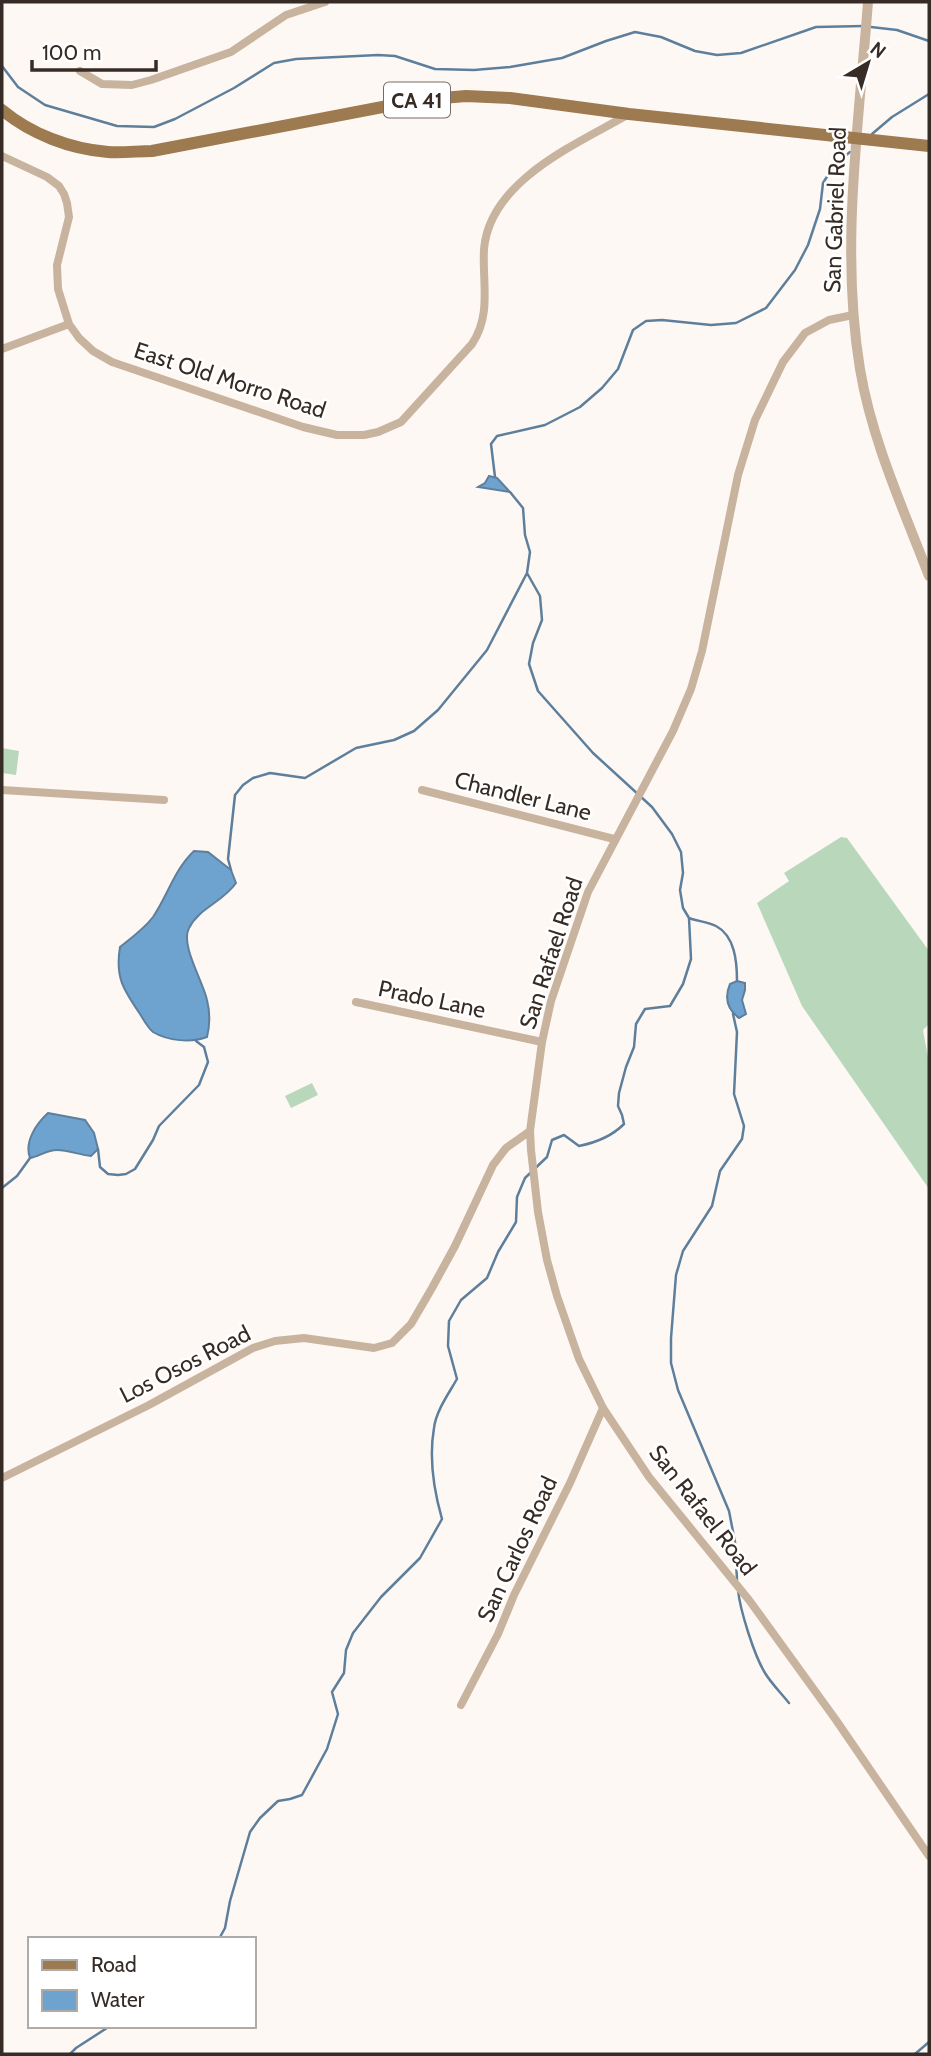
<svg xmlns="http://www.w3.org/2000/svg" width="931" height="2056" font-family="Cabin,sans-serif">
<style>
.pitch{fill:#b9d8bb}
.water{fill:#6fa3cf;stroke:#5e7f9c;stroke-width:2}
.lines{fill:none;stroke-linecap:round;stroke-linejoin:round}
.stream{stroke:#5e7f9c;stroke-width:2.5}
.minor{stroke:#c8b49e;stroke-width:8}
.tertiary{stroke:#c8b49e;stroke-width:10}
.primary{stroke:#9d7a4f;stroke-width:12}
.labels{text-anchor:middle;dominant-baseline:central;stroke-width:5;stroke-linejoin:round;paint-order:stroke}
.shield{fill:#fff;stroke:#736b66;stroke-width:2}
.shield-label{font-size:21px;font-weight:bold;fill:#372c25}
.street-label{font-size:23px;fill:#372c25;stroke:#fff}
</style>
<rect width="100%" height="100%" fill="#fef8f5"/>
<!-- pitch -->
<path class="pitch" d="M2,748L19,751L16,775L2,773Z
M841,837L847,838L929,951V1024L923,1030L929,1063V1189L802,1006L757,903L789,881L784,873Z
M312,1083L318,1095L291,1108L285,1096Z"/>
<!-- water -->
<path class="water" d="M489,476L497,478L510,492L478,487L485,483Z
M194,851L208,852L231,870L236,883C223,902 199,908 189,928C180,945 203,981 207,1000C210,1012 210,1025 207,1037C191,1043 168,1041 153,1032C148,1028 143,1019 140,1014C123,989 115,977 120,947C131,938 144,929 153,917C168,895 174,870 194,851Z
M737,981L745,983V990L742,1000L746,1014L739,1018C727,1009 724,998 730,984Z
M48,1113L85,1120L94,1133L98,1149L91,1156C80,1155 68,1150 57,1150C47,1150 40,1156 30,1158C24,1142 36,1124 48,1113Z"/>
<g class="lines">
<!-- stream -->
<path class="stream" d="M871,27L897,30L929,41
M2,66L18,87L45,105L117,126L154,127L175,119L234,88L274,63L296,59L378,55L395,56L435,69L474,70L510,67L562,58L606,41L635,32L661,37L695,51L717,55L741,53L816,27L864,26
M872,134L892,117L929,94
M495,477L491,444L497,436L545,425L580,407L602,388L618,369L633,330L646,321L662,320L711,325L736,323L766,308L795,270L808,245L820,209L823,183L835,164L850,152
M231,870L228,859L235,795L243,785L253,778L270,773L305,778L356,748L394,740L414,731L438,710L487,650L527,573L530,552L525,535L523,508L510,492
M689,918C697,921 708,922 716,926C735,936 737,962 737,981
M733,1014L737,1032L734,1094L744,1126L742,1139L720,1171L712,1206L683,1251L676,1275L671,1338V1363L678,1390L729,1511L735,1542L737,1580
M98,1149L100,1167L108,1174L118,1175L126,1174L135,1169L153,1140L159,1126L199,1085L208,1062L204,1047L196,1041
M2,1188L17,1176L30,1158
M738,1590C740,1610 754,1655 765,1673C771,1683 781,1693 789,1703
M219,1939L225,1928L230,1901L250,1832L260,1818L278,1801L290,1799L302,1795L327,1749L338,1714L332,1692L344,1673L346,1650L353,1633L381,1597L420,1558L442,1519C434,1491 429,1457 434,1428C436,1411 449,1393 457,1379L448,1346L449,1321L461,1300L487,1278L498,1252L516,1222L517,1197L525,1178L547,1157L552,1140L564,1135L579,1146C594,1143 612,1136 624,1124L622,1115L618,1106L619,1093L626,1067L634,1047L636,1024L645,1009L670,1006L683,984L691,959L689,918L683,908L680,890L683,873L681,852L672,834L652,807L593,753L538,691L529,664L533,643L542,620L540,596L527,573
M70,2054L76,2048L110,2026
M915,2054L929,2042"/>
<!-- minor -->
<path class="minor" d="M80,71L102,84L132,85L151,80L231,52L286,15L325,2
M2,156L47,177L59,186L64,194L67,203L69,217L57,265L58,289L69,324L79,338L93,351L112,362L303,427L337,435H364L378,432L401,422L472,344C492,314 482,282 484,249C490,180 577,144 629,114
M853,315L829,320L805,333L783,362L755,420L738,475L702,651L691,689L673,731L588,892L551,1001L542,1042L530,1131L531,1150L538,1212L547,1260L557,1296L579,1359L603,1408L649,1477L749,1600L836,1720L929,1856
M2,349L69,324
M2,790L164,800
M422,790L614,839
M356,1002L542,1042
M2,1478L149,1405L253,1348L275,1341L304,1338L374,1348L392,1343L411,1324L432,1288L455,1246L493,1165L506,1148L530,1131
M461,1705L498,1634L514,1595L570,1483L603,1408"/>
<!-- tertiary -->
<path class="tertiary" d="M868,2C859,123 840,248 860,369C872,441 903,508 929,576"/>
<!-- primary -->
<path class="primary" d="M2,110C31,134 70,149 108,152C123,153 138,151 152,151L419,100L466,96L510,98L629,114L929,146"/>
</g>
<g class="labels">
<!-- shield labels -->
<rect class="shield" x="384" y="82.5" width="66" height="35" rx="5"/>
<g class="shield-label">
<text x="417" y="100">CA 41</text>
</g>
<!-- street labels -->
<g class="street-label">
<text transform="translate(835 210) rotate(-88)">San Gabriel Road</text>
<text transform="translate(230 380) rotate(18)">East Old Morro Road</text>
<text transform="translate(523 796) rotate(14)">Chandler Lane</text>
<text transform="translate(551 953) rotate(-72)">San Rafael Road</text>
<text transform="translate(432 999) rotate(12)">Prado Lane</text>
<text transform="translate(185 1364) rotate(-27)">Los Osos Road</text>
<text transform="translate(703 1510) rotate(52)">San Rafael Road</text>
<text transform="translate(517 1549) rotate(-65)">San Carlos Road</text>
</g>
</g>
<!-- border -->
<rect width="931" height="2056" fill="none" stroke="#372c25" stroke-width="7"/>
<!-- legend -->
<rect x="28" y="1937" width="228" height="91" fill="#ffffff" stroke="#afaba8" stroke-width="2"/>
<rect x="42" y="1960" width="35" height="10" fill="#9d7a4f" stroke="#afaba8" stroke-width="2"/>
<text x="91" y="1972" font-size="21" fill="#372c25">Road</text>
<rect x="42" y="1990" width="35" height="21" fill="#6fa3cf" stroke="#afaba8" stroke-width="2"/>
<text x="91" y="2007" font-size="21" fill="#372c25">Water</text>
<!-- north arrow -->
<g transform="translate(868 63) rotate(38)" stroke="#ffffff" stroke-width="5" paint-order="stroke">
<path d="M0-5L12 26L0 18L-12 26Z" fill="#372c25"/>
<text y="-10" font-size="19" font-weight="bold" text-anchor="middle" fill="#372c25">N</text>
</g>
<!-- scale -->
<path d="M32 60v10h124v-10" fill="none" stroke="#372c25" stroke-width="3.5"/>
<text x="42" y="60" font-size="21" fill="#372c25" stroke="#ffffff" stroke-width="5" paint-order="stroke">100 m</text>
</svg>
